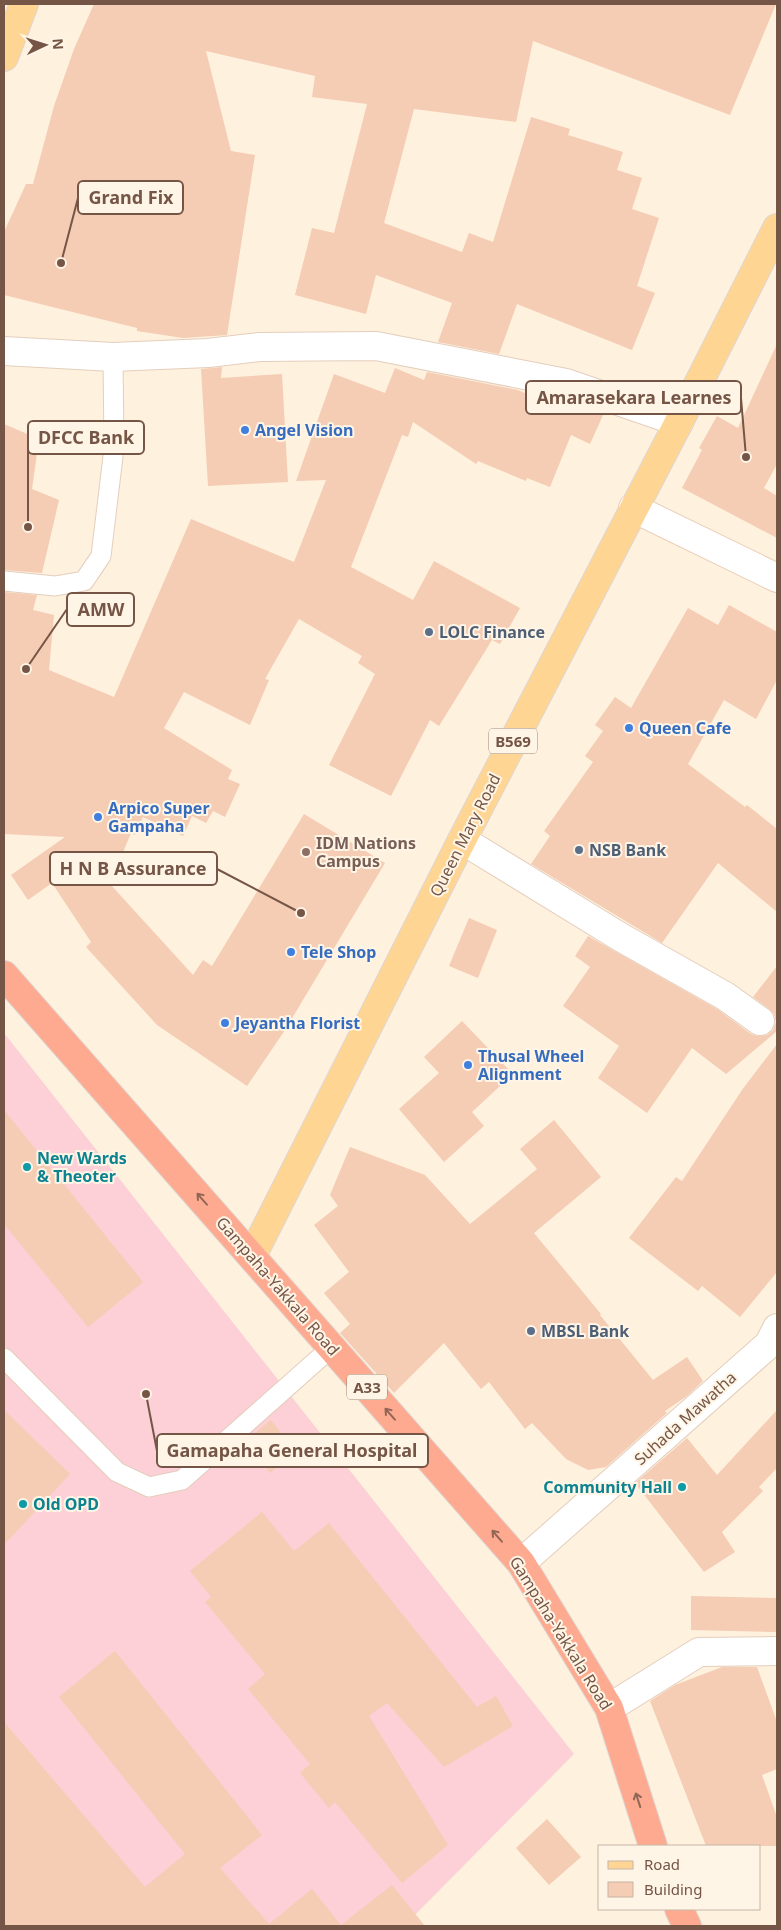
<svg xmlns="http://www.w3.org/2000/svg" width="781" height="1930" font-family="'Noto Sans',sans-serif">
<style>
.medical{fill:#fcd0d6}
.building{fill:#f5ccb4}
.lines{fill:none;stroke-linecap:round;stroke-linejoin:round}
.lane-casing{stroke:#e4cebd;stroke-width:21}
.street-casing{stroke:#e4cebd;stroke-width:30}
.secondary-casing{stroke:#e9cfb9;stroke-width:30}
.primary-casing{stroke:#ded6d2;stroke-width:30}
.highway-casing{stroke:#ded6d2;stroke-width:30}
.lane{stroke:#fff;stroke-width:19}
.street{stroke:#fff;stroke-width:28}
.secondary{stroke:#fff;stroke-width:28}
.primary{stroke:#ffd594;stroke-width:28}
.highway{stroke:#fdaa90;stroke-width:28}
.oneway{stroke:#906654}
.shop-dot{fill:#3f7fe0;stroke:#fff5e6;stroke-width:2}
.service-dot{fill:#5c6f8a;stroke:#fff5e6;stroke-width:2}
.education-dot{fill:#8d6e63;stroke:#fff5e6;stroke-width:2}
.culture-dot{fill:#0f9aa8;stroke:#fff5e6;stroke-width:2}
.labels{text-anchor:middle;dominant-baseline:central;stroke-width:4;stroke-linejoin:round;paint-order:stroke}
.shield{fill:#fff5e6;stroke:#9e8575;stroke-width:1}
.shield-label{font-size:15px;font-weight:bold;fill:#755545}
.shop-label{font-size:16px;font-weight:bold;fill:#366cbe;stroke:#fff5e6;text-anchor:start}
.service-label{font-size:16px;font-weight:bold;fill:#4e5e75;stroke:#fff5e6;text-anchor:start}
.street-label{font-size:16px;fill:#755545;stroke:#fff5e6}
.education-label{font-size:16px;font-weight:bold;fill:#785e54;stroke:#fff5e6;text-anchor:start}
.culture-label{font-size:16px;font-weight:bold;fill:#0d838f;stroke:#fff5e6;text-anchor:start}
.leader{fill:none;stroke:#755545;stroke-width:2}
.callout-dot{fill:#755545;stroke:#fff5e6;stroke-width:2}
.callout{fill:#fff5e6;stroke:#755545;stroke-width:2}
.callout-label{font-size:18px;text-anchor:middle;font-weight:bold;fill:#755545}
</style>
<rect width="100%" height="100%" fill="#fef1de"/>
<!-- medical -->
<path class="medical" d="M4,1033L574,1754L404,1926H4Z"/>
<!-- building -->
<path class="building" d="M94,4H776L730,115L533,41L516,122L414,109L384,223L462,252L469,233L493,242L531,117L570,129L568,135L623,152L617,170L642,178L632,209L659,218L637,286L655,293L632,350L517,304L499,354L438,342L452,303L376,275L366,314L295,295L312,228L334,233L367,104L312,97L315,76L206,51L231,151L255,155L227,335L183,338L137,331V328L4,295V232L26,184H33L54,106L74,49Z
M777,344V464L764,488L777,496V538L682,488L702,450L699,448L717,416L738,428Z
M222,367L221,378L282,374L288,482L208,486L201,369Z
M395,368L424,380L427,372L518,390L551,405L555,397L562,398L604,413L590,444L571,435L550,487L527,478L526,481L478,461L476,464L413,422L408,437L402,435L351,567L413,600L434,561L520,608L500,644L492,640L439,726L430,720L391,796L329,765L375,674L358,663L362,656L299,619L265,679L269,680L250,725L184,692L164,728L232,770L228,779L240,784L225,817L213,811L206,823L192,816L183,836L143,817L135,835L131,833L110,884L193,975L203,960L212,966L304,814L385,863L285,1030L247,1086L157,1025L86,947L91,942L52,883L28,900L11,875L65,837L4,834V592L37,595L33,610L54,615L49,670L114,697L191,519L294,562L326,480L296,481L334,374L385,393Z
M4,424L39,439L32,489L59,500L42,573L4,570Z
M729,605L777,632V680L756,719L724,700L688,764L745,807L747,805L777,829V912L718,863L662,943L531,864L550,836L544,831L593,762L585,756L603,731L595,725L615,697L631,708L688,608L718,625Z
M469,918L497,930L478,978L449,966Z
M588,936L717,1009L751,1034L758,1036L767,1035L773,1030L776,1022L774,1014L769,1009L753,997L777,966V1031L726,1074L692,1048L647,1113L598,1078L619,1046L563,1006L590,967L575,956Z
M462,1021L513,1074L472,1112L484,1126L444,1162L399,1109L439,1073L424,1057Z
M777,1044V1272L740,1317L702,1286L698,1291L629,1238L676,1177L682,1181L742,1090Z
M4,1110L143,1282L88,1327L4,1224Z
M554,1120L601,1177L534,1233L601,1314L600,1315L653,1380L687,1357L703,1381L687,1396L665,1411L667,1413L606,1467L588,1470L566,1459L532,1423L525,1429L489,1382L481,1389L444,1343L394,1393L340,1333L350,1324L324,1293L349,1272L314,1225L338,1206L330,1195L350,1147L425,1175L470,1224L537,1169L520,1149Z
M4,1410L70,1474L4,1545Z
M777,1410V1468L759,1487L763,1491L722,1532L735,1552L704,1572L635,1483L687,1438L717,1475Z
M271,1420L296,1452L270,1473L245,1441Z
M262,1512L294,1551L329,1523L477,1707L496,1696L513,1726L444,1767L387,1703L369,1716L448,1845L402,1883L335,1802L329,1808L300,1773L310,1764L248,1689L265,1674L205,1602L211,1597L190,1571Z
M691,1596L777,1598V1632L691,1630Z
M115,1651L262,1835L220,1868L269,1924L312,1889L341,1925L392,1885L425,1926H4V1722L145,1887L185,1854L59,1697Z
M722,1667H757L777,1722V1769L762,1775L777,1817V1846H706L650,1701L675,1685Z
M547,1819L581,1857L549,1885L516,1848Z"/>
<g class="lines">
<defs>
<path id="lane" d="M4,581L55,586L84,581L101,556L114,448L113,357
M4,1358L117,1472L149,1487L182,1480L332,1347"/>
<path id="street" d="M4,351L113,357L208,353L260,347L376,346L566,383L679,422
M462,840L622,938L725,996L760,1021
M521,1563L769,1344L777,1328
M609,1708L699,1652L777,1651"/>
<path id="secondary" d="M633,508L777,578"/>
<path id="primary" d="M4,57L24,4
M252,1256L462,840L679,422L777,228"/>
<path id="highway" d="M4,975L521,1563L609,1708L653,1846
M679,1909L687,1926"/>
</defs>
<!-- lane casing -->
<use href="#lane" class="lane-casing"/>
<!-- street casing -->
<use href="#street" class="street-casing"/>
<!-- secondary casing -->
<use href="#secondary" class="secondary-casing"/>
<!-- primary casing -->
<use href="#primary" class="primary-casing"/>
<!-- highway casing -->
<use href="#highway" class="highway-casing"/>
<!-- lane -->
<use href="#lane" class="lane"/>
<!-- street -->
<use href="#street" class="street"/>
<!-- secondary -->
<use href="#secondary" class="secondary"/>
<!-- primary -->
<use href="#primary" class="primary"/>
<!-- highway -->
<use href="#highway" class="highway"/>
</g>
<!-- one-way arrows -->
<defs><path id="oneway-shaft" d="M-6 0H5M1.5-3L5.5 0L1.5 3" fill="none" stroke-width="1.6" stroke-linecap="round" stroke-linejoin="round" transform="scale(1.25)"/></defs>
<g class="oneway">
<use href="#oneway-shaft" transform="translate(202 1199) rotate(-131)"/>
<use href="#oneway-shaft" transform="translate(390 1414) rotate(-131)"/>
<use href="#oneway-shaft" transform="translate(497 1536) rotate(-131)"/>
<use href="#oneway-shaft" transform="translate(638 1800) rotate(-108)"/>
</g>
<!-- markers -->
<g class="shop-dot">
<circle cx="245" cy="430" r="5"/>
<circle cx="629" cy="728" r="5"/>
<circle cx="98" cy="817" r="5"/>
<circle cx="291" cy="952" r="5"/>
<circle cx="225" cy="1023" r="5"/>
<circle cx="468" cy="1065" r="5"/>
</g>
<g class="service-dot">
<circle cx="429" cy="632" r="5"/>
<circle cx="579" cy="850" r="5"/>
<circle cx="531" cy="1331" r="5"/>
</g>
<circle class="education-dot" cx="306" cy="852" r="5"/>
<g class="culture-dot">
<circle cx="27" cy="1167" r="5"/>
<circle cx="682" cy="1487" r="5"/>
<circle cx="23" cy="1504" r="5"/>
</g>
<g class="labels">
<!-- shield labels -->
<g class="shield">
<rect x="489" y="728.5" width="48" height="25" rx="4"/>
<rect x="347" y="1374.5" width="40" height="25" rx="4"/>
</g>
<g class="shield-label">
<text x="513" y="741">B569</text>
<text x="367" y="1387">A33</text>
</g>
<!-- shop labels -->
<g class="shop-label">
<text x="255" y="430">Angel Vision</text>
<text x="639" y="728">Queen Cafe</text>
<text x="108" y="808">Arpico Super<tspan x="108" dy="18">Gampaha</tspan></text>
<text x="301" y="952">Tele Shop</text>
<text x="235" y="1023">Jeyantha Florist</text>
<text x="478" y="1056">Thusal Wheel<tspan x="478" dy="18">Alignment</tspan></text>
</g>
<!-- service labels -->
<g class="service-label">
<text x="439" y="632">LOLC Finance</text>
<text x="589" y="850">NSB Bank</text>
<text x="541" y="1331">MBSL Bank</text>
</g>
<!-- street labels -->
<g class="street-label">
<text transform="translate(465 835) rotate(-63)">Queen Mary Road</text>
<text transform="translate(278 1286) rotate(49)">Gampaha-Yakkala Road</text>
<text transform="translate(685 1418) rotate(-42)">Suhada Mawatha</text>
<text transform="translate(561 1633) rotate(58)">Gampaha-Yakkala Road</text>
</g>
<!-- education labels -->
<g class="education-label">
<text x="316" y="843">IDM Nations<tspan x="316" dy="18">Campus</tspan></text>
</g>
<!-- culture labels -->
<g class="culture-label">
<text x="37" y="1158">New Wards<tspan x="37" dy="18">&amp; Theoter</tspan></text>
<text x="672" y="1487" text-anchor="end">Community Hall</text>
<text x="33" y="1504">Old OPD</text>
</g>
</g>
<!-- callouts -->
<path class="leader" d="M61 263L78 198M746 457L741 398M28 527L28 437M26 669L67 609M301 913L217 869M146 1394L157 1451"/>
<g class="callout-dot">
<circle cx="61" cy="263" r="5"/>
<circle cx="746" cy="457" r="5"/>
<circle cx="28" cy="527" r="5"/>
<circle cx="26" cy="669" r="5"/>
<circle cx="301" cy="913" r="5"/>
<circle cx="146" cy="1394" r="5"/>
</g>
<g class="callout">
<rect x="78" y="181" width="105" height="33" rx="5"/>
<rect x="526" y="381" width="215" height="33" rx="5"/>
<rect x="28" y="421" width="116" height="33" rx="5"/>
<rect x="67" y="593" width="67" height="33" rx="5"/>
<rect x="50" y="852" width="167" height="33" rx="5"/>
<rect x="157" y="1434" width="271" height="33" rx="5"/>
</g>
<g class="callout-label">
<text x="131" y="204">Grand Fix</text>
<text x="634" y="404">Amarasekara Learnes</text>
<text x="86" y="444">DFCC Bank</text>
<text x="101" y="616">AMW</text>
<text x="133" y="875">H N B Assurance</text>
<text x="292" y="1457">Gamapaha General Hospital</text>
</g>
<!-- border -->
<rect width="781" height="1930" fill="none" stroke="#755545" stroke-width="10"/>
<!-- legend -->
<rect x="598" y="1845" width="162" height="65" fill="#fff5e6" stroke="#c8b5a6"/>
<rect x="608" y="1861" width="25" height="8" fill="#ffd594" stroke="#c8b5a6"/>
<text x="644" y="1870" font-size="15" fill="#755545">Road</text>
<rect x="608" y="1882" width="25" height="15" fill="#f5ccb4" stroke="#c8b5a6"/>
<text x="644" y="1895" font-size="15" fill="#755545">Building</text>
<!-- north arrow -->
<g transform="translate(45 45) rotate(86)" stroke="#fff5e6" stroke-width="4" paint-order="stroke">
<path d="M0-4L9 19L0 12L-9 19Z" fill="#755545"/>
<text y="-8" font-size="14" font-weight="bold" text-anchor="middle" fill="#755545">N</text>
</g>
</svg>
